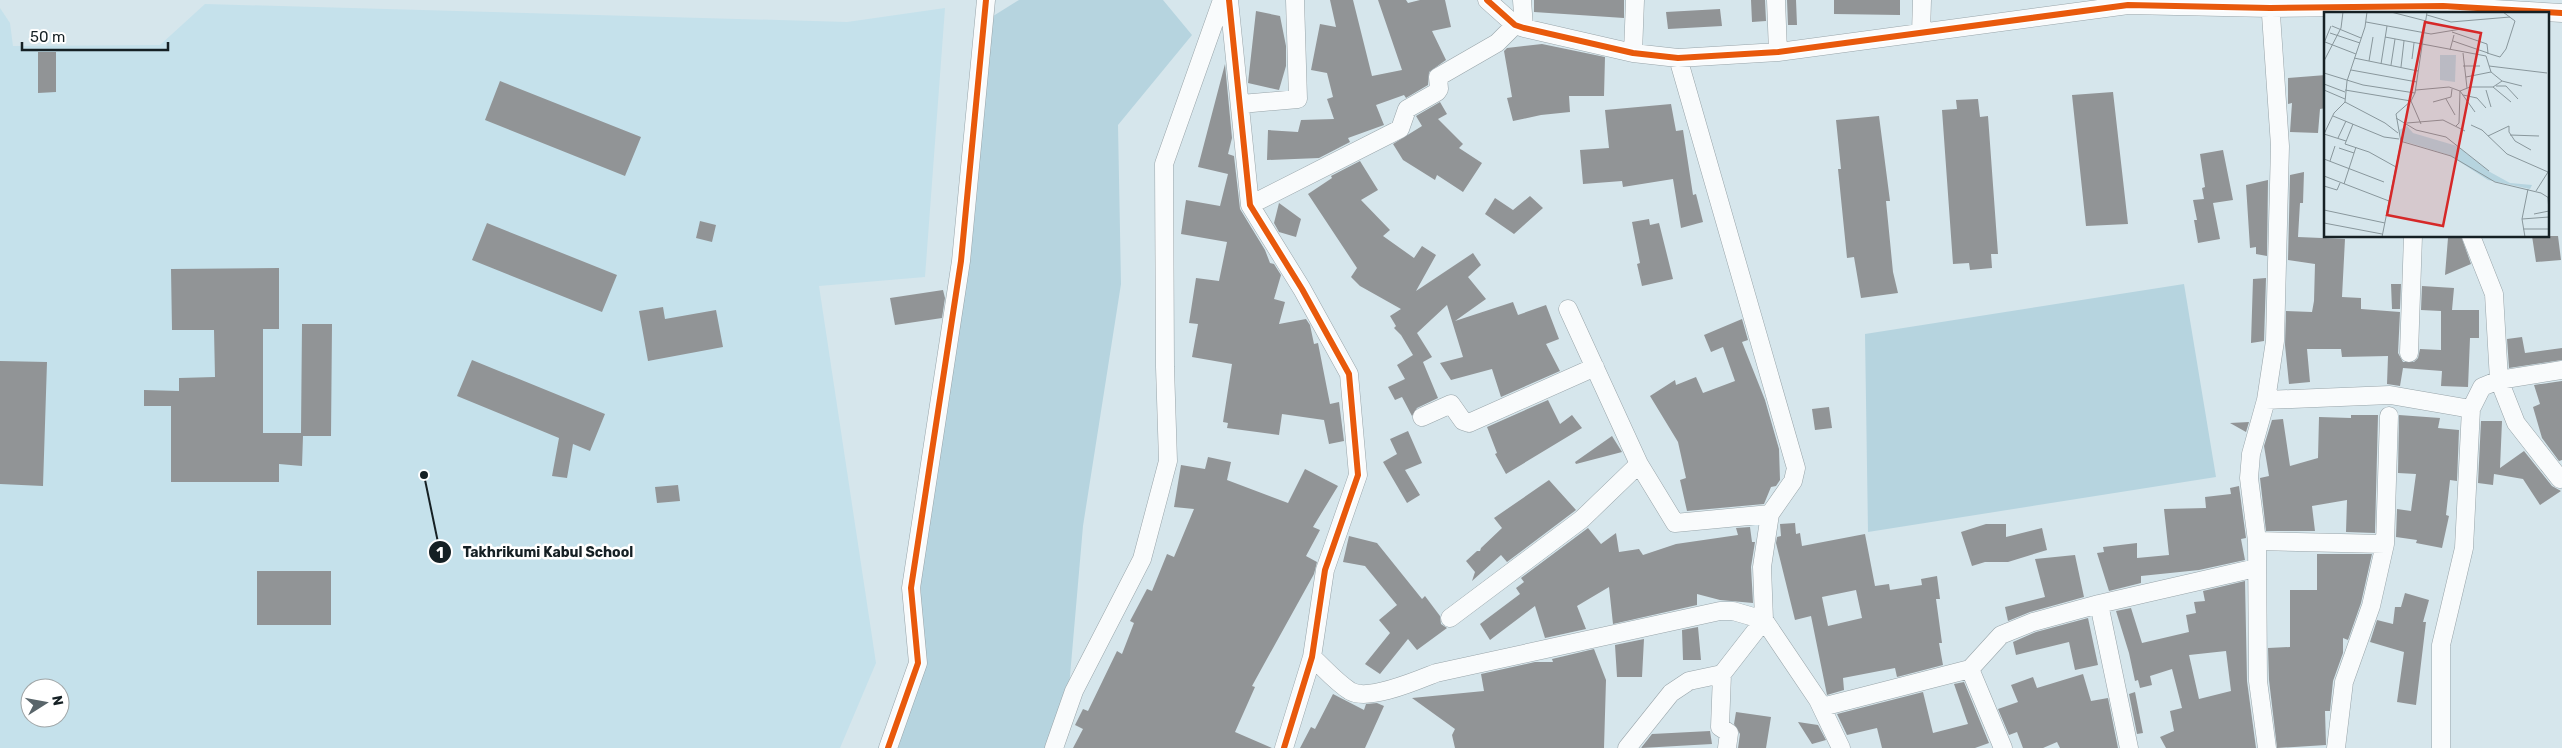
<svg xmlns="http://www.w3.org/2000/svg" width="2562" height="748" font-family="Rubik,sans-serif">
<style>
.built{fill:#c5e1eb;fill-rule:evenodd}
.green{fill:#b6d4df}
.building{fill:#919496;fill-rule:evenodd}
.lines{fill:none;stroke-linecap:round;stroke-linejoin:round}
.minor-casing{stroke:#98a4a9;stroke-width:19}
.minor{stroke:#f9fbfc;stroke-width:18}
.cycleway-casing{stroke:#fff;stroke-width:9}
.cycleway{stroke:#e8590c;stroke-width:6}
.inset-road{fill:none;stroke:#89979c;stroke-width:1}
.view{fill:#d62828;fill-opacity:0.15;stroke:#d62828;stroke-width:2.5}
.inset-edge{fill:none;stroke:#152024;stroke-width:2.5}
.leader{fill:none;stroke:#152024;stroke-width:2}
.callout-dot{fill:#152024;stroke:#fff;stroke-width:2}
.mark-label{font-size:15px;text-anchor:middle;font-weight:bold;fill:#fff}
.callout-label{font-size:14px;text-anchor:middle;font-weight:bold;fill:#152024;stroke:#fff;stroke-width:5;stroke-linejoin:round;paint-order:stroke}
</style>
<rect width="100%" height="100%" fill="#d6e6ec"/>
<!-- built -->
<path class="built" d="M205,4L847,22L945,8L925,277L819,286L876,663L840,748H0V8L10,23L13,46L160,45ZM30,688H60V718H30Z"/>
<!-- green -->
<path class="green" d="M1019,0H1163L1192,35L1118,125L1121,284L1083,526L1066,722L1053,748H878L922,645L920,551L990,18Z
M2184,284L2216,477L1868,532L1865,334Z"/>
<!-- building -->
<path class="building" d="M1330,0H1353L1372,76L1402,70L1378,0H1406L1408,3L1420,0H1445L1451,27L1432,31L1446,60L1429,72L1428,85L1406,98L1404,95L1376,105L1384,125L1348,138L1350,142L1319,158L1267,160L1268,130L1298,132L1301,120L1334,119L1327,99L1333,97L1327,73L1311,70L1320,24L1336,27Z
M1534,0H1624V18L1534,12Z
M1751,0H1765L1766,21L1752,22Z
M1787,0H1796L1797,25H1788Z
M1834,0H1900V15L1834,14Z
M1720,9L1722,26L1668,29L1666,12Z
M1256,11L1280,16L1286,46V66L1279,90L1248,83Z
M1542,44L1605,57L1604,96H1569L1570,112L1541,115L1513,121L1507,98L1512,97L1504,51L1507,48Z
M38,52H56V92L38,93Z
M1225,64L1232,138L1228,154L1234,156L1240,209L1265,250L1270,263L1274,264L1281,275L1274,299L1285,302L1279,324L1306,319L1310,325L1314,344L1318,343L1330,404L1339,402L1344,441L1329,444L1324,420L1282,414L1279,435L1227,428L1228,423L1223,422L1232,364L1192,357L1198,324L1189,323L1196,278L1219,281L1227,242L1181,234L1186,200L1220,206L1228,174L1198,167Z
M2326,75V108L2320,109L2318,133L2290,132L2292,103L2288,104V78Z
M500,81L641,137L625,176L485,120Z
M2113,92L2128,224L2086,226L2072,95Z
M1978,99L1980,117L1988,116L1998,254H1991L1992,268L1970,270L1969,263L1953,264L1942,110L1957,109L1956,100Z
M1440,102L1447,114L1438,119L1463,144L1459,148L1482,163L1463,192L1437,175L1435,180L1403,160L1393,144L1422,126L1416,116Z
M1671,104L1676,131L1683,130L1693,195L1696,194L1703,222L1681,228L1673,179L1623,187L1622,181L1583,184L1580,150L1609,148L1605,110Z
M1879,116L1890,201H1886L1893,272L1898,293L1861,298L1854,257L1847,258L1838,169H1841L1836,120Z
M2223,150L2233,200L2213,203L2220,239L2198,243L2194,220H2197L2193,200L2204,199L2202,188L2205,187L2200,154Z
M1360,161L1378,190L1361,200L1390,230L1383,236L1414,258L1422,246L1436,255L1416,291L1473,253L1481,265L1468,277L1486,299L1455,321L1513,302L1518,315L1546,305L1559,339L1546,344L1560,371L1501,397L1492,369L1451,380L1440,363L1463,357L1447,305L1417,333L1432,357L1423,362L1438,398L1417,408L1412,416L1402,397L1395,400L1388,387L1405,379L1397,365L1413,355L1401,335L1394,328L1396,326L1390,316L1401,309L1360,286L1351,277L1357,268L1308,194L1332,178L1331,176Z
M2304,172L2303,203H2300L2298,237L2345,239L2342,297L2361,298V309L2400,312L2398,353L2403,362H2414L2418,358L2420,349L2441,350V311L2421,310L2422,286L2454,288L2452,310H2479V338H2470L2468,387L2441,386L2442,371L2403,368L2400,386L2387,384L2388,356L2342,357L2341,349H2307L2310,382L2289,384L2285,345L2286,311L2312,312L2314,301L2315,264L2288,260L2290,175Z
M2268,180L2267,256L2256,254V247L2250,248L2246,185Z
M1530,196L1543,208L1514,234L1485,214L1495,198L1513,210Z
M1279,203L1301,219L1296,237L1279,232L1274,223Z
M1649,219L1650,225L1659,223L1673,279L1642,286L1637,264L1640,263L1632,222Z
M700,221L716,225L712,242L696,238Z
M487,223L617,275L602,312L472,260Z
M2456,236H2461L2471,264L2445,275L2448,238H2457Z
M2532,236H2558L2561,260L2536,262Z
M279,268V329H263V433H301L302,324H332L331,436H303L302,466L279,464V482H171V406H144V390L179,391V378L215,377L214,330H172L171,269Z
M2266,278L2264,341L2251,343L2253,279Z
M2391,284H2401L2400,309H2392Z
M943,290L945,298L942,318L895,325L890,298Z
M663,307L665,319L716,310L723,347L648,361L639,311Z
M1742,319L1748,340L1742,342L1765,400L1779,449L1780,480L1776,486L1771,487L1764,504L1687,511L1680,480L1686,478L1678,442L1650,396L1675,380L1676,385L1696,377L1703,393L1735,381L1723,347L1711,352L1704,335Z
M2522,337L2525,353L2562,348V360L2509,368L2507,339Z
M472,360L605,414L590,451L573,444L567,478L552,476L559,438L457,396Z
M0,361L47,362L43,486L0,484Z
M2562,381V460L2559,461L2542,438L2533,407L2540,404L2534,385Z
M1548,400L1560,424L1572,415L1582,428L1506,474L1495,454L1497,453L1487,427Z
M1829,407L1832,428L1815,430L1812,409Z
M2351,415H2378L2375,533L2346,532L2347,500L2312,506L2315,531H2266L2260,478L2269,476L2264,446L2272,420L2283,419L2290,466L2318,458L2319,417L2351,418Z
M2399,415L2440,418L2438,428L2459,430L2457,481L2450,480L2446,515L2449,516L2442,548L2416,543L2417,540L2396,537L2397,509L2411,511L2416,474L2398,473Z
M2481,421H2502L2500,468L2524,451L2552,486L2561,491L2540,505L2523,479L2494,474L2493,485L2478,483Z
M2249,422L2246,432L2230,423Z
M1408,431L1422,463L1405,470L1420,495L1407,503L1383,462L1397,454L1390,439Z
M1612,436L1622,452L1576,464L1575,462Z
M1208,457L1231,462L1227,480L1288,503L1305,469L1338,486L1313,527L1320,530L1306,556L1317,562L1314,574L1252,686L1255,687L1235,732L1272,748H1073L1083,729L1075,725L1083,709L1088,711L1117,651L1122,654L1134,623L1130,621L1147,589L1152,591L1167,554L1174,557L1194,509L1174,507L1181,465L1205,469Z
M1549,480L1576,510L1507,562L1501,555L1472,581L1475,572L1466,561L1477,551H1480L1481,548L1502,528L1494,518Z
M678,485L680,501L657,503L655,487Z
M2239,486L2246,538L2241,539L2245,560L2199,570L2141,576V583L2109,591L2097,553L2104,552L2103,547L2137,543V558L2169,555L2164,509L2206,508L2205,497L2231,494L2230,488Z
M1795,523L1796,534L1800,533L1802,546L1865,534L1875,586L1889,584L1890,590L1922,585L1921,579L1937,576L1940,599H1936L1942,643H1939L1943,665L1897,677L1895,668L1843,678L1844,690L1827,695L1811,616L1795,620L1776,543L1777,537L1781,536L1780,524ZM1856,590L1862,618L1828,626L1822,597Z
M1986,524H2006V537L2042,528L2047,550L2008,562H1985L1972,566L1961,532Z
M1750,527L1752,542H1755L1751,567L1753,603L1720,600L1697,594V605L1613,624L1609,587L1577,606L1586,629L1545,638L1535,606L1490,640L1480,624L1520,594L1516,588L1524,582L1521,578L1588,528L1601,544L1616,533L1619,552L1639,549L1643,555L1676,544L1738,535L1736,528Z
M1349,536L1377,543L1422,599L1425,596L1440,616L1441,624L1447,628L1417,650L1408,639L1380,674L1365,664L1390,633L1379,620L1397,605L1365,566L1343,562Z
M2317,554H2372L2361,603L2348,640L2343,638V653L2333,681L2330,711H2325L2326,745L2277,748L2269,680L2268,648L2290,647V590H2317Z
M2075,555L2084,597L2030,612L2008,621L2005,607L2045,597L2035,559Z
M257,571H331V625H257Z
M2245,581L2247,681L2256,748H2166L2160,737L2174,731L2170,711L2182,708L2172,669L2150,676L2152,685L2140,688L2138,680L2135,681L2129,653L2116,611L2131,608L2142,643L2189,632L2186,615L2196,613L2194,602L2205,601L2203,591ZM2226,651L2231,691L2199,699L2189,655Z
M2405,593L2429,600L2423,622H2426L2416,705L2397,702L2404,652L2370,642L2377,620L2393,624L2395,607H2401Z
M2088,618L2098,665L2075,670L2069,642L2016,655L2013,642L2036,632Z
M1698,627L1701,660H1683L1682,630Z
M1644,639L1642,677H1617L1615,645Z
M1594,649L1606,680L1604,748H1455L1452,735L1455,729L1412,698L1484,691L1481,674L1535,662H1553L1552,659Z
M2083,674L2091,701L2108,698L2118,748H2060L2057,742L2043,748H2023L2017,732L2009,735L1998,709L2018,702L2011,685L2033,677L2037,688Z
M1964,682L1989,743L1975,748H1882L1877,728L1847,735L1837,714L1923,692L1933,733L1968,724L1954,684Z
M2135,692L2143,733L2137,734L2129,694Z
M1333,694L1364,710L1366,704L1377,703L1384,706L1365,748H1300L1311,727L1315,729Z
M1736,712L1771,717L1766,748H1738L1740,734L1734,724Z
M1798,722L1818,725L1826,740L1812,744Z
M1710,731L1712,744L1641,748L1652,734Z"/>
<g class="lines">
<defs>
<path id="minor" d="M1229,0L1250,205L1302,289L1349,374L1358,475L1325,570L1312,657L1284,748
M1487,0L1515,25L1524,28L1633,53L1678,58L1778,52L2128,5L2270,8L2443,6L2562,13
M1522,0L1524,28
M1776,0L1778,52
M1921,33L1922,0
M1633,53L1635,0
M1678,58L1796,468L1793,481L1770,514L1762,567L1764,620L1818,700L1841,748
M1241,104L1298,99L1295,0
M1250,205L1400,129L1407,109L1437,92L1439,89L1438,77L1497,43L1515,25
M2471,236L2494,294L2499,380L2516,423L2560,479
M1568,309L1639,464L1675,523L1770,514
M2409,353L2413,236
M2266,400L2390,395L2471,409
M1422,417L1451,404L1463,421L1469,423L1595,367
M2257,541L2385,544
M2099,604L2129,748
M1450,618L1582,519L1639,464
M1312,657C1324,668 1336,682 1350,691C1368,702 1418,680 1436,673L1720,611H1733L1764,620L1722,674L1689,681L1671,693L1627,748
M1970,669L2003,748
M1722,674L1720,727L1729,733L1727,748
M1822,707L1970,669L2001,635L2033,622L2099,604L2256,568
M888,748L918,663L911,588L961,261L986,0
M1054,748L1074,691L1142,559L1168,461L1165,367L1164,164L1222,0
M2267,748L2258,681L2257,541L2249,478L2251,454L2266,400L2275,341L2280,146L2270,0
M2336,748L2344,682L2371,606L2385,544L2389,416
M2441,748V645L2464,548L2471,409L2482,387L2499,380L2562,370"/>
</defs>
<!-- minor casing -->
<use href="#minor" class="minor-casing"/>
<!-- minor -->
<use href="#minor" class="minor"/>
<defs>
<path id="cycleway" d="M1229,0L1250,205L1302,289L1349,374L1358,475L1325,570L1312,657L1284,748
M1487,0L1515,25L1524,28L1633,53L1678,58L1778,52L2128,5L2270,8L2443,6L2562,13
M888,748L918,663L911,588L961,261L986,0"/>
</defs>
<!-- cycleway casing -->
<use href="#cycleway" class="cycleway-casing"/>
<!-- cycleway -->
<use href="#cycleway" class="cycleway"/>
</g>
<!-- overview -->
<g transform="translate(2324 12)">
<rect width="225" height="225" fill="#d6e6ec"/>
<path d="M116,43H132L131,70L116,68ZM83,114L89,121L133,134L166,160L186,171L208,173L206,177L164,168L125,143L79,129L75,118Z" fill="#b6d4df"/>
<path class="inset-road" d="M67,0L102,9M103,3L127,10L186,5M42,10L107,22L137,17M8,14L37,26M128,20L163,32L164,41L129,29M6,21L36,31M61,25L162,44L167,60L178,69L198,74M1,30L32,42M0,31L7,14M126,38L130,23M139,41L143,76M163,41L176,45L182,37L191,9L179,0M30,46L94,59M88,47L90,31M0,49L17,16L19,0M45,49L49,25M57,52L63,14M67,53L71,27M139,54H156M165,54L223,61M77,55L80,29M27,58L93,70M0,61L39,73L91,81M142,65L167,60M0,72L21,80M172,74H182L194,87M169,75L187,90M0,78L21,87M21,78L87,89M92,78L125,75L136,79L146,75H169L178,69M162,78L167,95M136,79L151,100M139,83L153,86L162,96M122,87L131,103M87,89L97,112M21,90L61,111L74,121M109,90L127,85L128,77M9,104L60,125L75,127M72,106L92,118L122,125L165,159M83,111L119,108L141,119M29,112L21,132L45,140L72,155M147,113L158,118L183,142L224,160M132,114L135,111L136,79M0,122L10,101L21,90L23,69L41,15L43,0M0,122L22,129M186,123L215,124M164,124L185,114V120L191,129L207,138M14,126L22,109M76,129L127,144L171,170L217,181L225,186M15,136L30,141M0,147L60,170M6,149L11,134M0,164L65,189M20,172L32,135M0,174L13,178L16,171M212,179L224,160M224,185L225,200M0,198L61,211M210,202L225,199M198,207L225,205M0,211L58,222M199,217H225M58,225L77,130L72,102L87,89L91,81L103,0M201,225L198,207L204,177"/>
<path class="view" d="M101,10L157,21L119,214L63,203Z"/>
<rect width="225" height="225" class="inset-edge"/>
</g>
<!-- callouts -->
<path class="leader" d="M424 475L440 552"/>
<g class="callout-dot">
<circle cx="424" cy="475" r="5"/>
<circle cx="440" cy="552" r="12"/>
</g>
<g class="mark-label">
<text x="440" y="558">1</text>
</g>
<g class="callout-label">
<text x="548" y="557">Takhrikumi Kabul School</text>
</g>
<!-- north arrow -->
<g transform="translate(45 703) rotate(79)"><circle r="24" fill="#ffffff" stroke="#a1a6a7"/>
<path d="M0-4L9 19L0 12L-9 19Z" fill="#59656a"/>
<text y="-8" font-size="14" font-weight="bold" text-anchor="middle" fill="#152024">N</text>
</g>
<!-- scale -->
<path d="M22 42v8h146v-8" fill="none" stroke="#152024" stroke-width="2.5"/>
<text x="30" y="42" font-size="15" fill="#152024" stroke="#ffffff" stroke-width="4" paint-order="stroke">50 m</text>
</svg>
